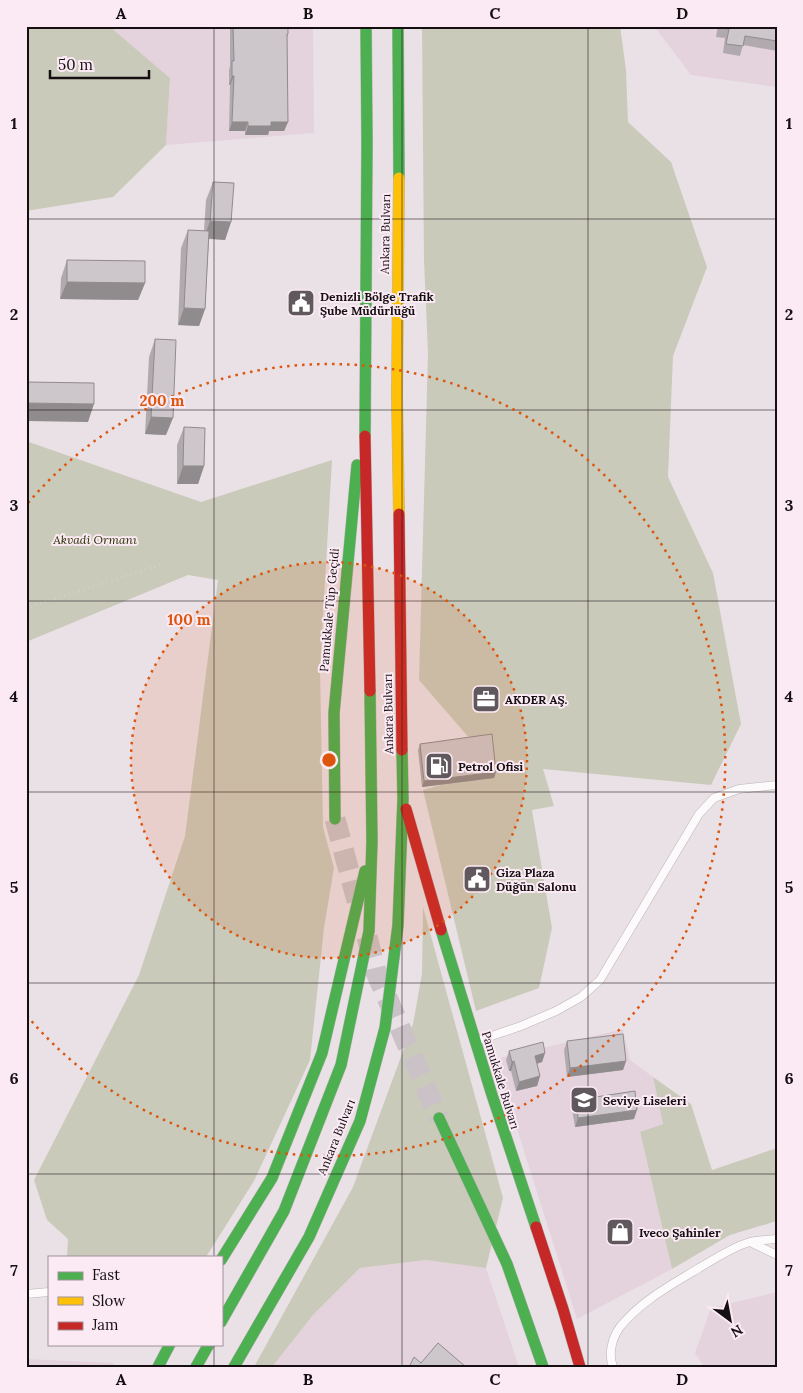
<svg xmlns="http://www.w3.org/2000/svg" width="803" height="1393" font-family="Lora,serif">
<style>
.built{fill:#e4d3dc}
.green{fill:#cacaba}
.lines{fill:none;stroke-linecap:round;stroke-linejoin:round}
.secondary-tunnel{stroke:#cac2c6;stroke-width:21;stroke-dasharray:21 11;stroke-linecap:butt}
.lane-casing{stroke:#bab3b7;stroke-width:9}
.fast-casing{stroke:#bab3b7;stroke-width:12}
.slow-casing{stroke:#bab3b7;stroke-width:12}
.jam-casing{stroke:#bab3b7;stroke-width:12}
.path{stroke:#d3d1d2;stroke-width:2.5;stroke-dasharray:1 4;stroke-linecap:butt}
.lane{stroke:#fcfafb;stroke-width:8}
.fast{stroke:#4caf50;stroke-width:11}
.slow{stroke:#ffc107;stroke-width:11}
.jam{stroke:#c62828;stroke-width:11}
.wall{fill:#b0aaae}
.shaded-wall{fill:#908b8d}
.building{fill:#cdc6ca;stroke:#908b8d}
.grid{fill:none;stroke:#150f12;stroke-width:1;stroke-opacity:0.55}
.ring{fill:none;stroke:#dd550c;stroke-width:2.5;stroke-dasharray:2.5 5}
.labels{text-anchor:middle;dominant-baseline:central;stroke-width:4;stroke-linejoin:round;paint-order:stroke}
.street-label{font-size:12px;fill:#150f12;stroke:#fbeaf3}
.poi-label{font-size:12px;font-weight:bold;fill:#150f12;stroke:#fbeaf3;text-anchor:start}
.park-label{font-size:12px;font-style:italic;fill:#293102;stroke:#fbeaf3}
.centre{fill:#dd550c;stroke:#fbeaf3;stroke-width:2.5}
.ring-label{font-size:15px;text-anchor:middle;font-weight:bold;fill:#dd550c;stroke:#fbeaf3;stroke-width:4;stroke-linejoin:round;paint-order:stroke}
.neatline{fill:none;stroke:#150f12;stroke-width:2}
.grid-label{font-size:16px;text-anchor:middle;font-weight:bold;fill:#150f12}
</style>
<rect width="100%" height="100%" fill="#eae1e6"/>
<!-- built -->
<path class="built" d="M109,26H313L314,133L166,145L170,78Z
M654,26H777V87L691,75Z
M623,1029L630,1060L653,1077L663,1124L640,1133L672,1269L577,1319L495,1059Z
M426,1260L486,1268L519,1367H272L313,1315L360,1268Z
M777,1292V1367H704L695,1353L711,1308Z
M26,1359L114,1363L112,1367H26Z"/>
<!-- green -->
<path class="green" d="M26,26H109L170,78L166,145L113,197L26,211Z
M422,26H620L626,70L628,122L671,162L707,267L673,356L668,477L713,573L741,724L711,785L543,769L554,806L532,810L552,928L539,988L476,1011L423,790L496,769L419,680L428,353L424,260Z
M26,441L201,502L332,460L320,669L323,827L334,868L324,928L310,1060L254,1181L206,1257H67L68,1239L47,1220L34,1180L139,975L185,836L218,580L188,575L26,642Z
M423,907L503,1198L486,1268L426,1260L360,1268L313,1315L272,1367H254L353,1187L413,1024L422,974Z
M653,1077L691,1104L712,1170L777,1148V1221L730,1235L672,1269L640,1132L663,1124Z"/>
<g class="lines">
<!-- secondary-tunnel -->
<path class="secondary-tunnel" d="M335,819L359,908
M367,937L376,972L439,1118"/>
<defs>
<path id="lane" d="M477,1041L521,1026L556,1011L581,997L600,980L699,814L714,798L739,789L777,785
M752,1243L777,1255
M26,1294L49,1292
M613,1367C608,1354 612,1338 620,1327C641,1301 671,1285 699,1268C715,1259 732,1247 750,1242C759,1240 768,1240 777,1239"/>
<path id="fast" d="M398,26L399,178
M365,436L367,143L366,26
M335,819L334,713L357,465
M441,930L492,1095L536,1227
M439,1118L507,1264L543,1367
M221,1260L272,1178L322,1053L365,871
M221,1322L284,1211L341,1065L369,931L372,841L370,691
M158,1367L170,1344
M196,1367L209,1344
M234,1367L309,1237L360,1121L385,1028L398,925L403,799L402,750"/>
<path id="slow" d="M399,178L397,396L399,514"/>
<path id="jam" d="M365,436L370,691
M399,514L402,750
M406,809L441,930
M536,1227L563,1309L580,1367"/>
</defs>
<!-- lane casing -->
<use href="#lane" class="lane-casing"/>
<!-- fast casing -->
<use href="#fast" class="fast-casing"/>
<!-- slow casing -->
<use href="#slow" class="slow-casing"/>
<!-- jam casing -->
<use href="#jam" class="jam-casing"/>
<!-- path -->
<path class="path" d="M26,608L162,564"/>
<!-- lane -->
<use href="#lane" class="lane"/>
<!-- fast -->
<use href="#fast" class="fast"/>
<!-- slow -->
<use href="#slow" class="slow"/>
<!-- jam -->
<use href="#jam" class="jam"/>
</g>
<!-- wall -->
<path class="wall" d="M230,26H288V34L287,38L288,122L284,131H269L268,135H245V131H229L230,85H229V70L230,66Z
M718,26H777V51L743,45L740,56L723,53L725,38L716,37Z
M213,182L231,222L225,240L209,239L205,309L199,326L178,325L181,248L188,230L204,231L206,200Z
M67,260L145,283L138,300L60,299L61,278Z
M155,339L166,435L145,434L149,357Z
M184,427L204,466L198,484H177V445Z
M420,744L496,772L494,778L422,787L418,750Z
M567,1041L626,1061L623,1070L567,1077L564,1050Z
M509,1051L545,1053L542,1062L537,1064L540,1076L537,1086L516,1091L511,1071H509L506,1060Z
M576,1100L634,1119L575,1127L572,1109Z"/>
<!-- shaded-wall -->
<path class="shaded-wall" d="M232,76H234L230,85H229Z
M232,122H248L245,131H229Z
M271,122H288L284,131H269L268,135H245L248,126Z
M210,221L231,222L225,240L204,238Z
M67,282L145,283L138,300L60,299Z
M184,308L205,309L199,326L178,325Z
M26,403L94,404L88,422L26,421Z
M151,417L173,418L166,435L145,434Z
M183,466H204L198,484H177Z
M496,772L494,778L422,787L424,781Z
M545,1053L542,1062L531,1065L535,1056Z
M514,1061L511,1071H509L512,1062Z
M626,1061L623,1070L567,1077L570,1068Z
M540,1076L537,1086L516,1091L519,1082Z
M637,1110L634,1119L575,1127L578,1118Z"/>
<!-- building -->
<path class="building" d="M233,26H288V34H287L288,122H271V126H248V122H232L234,76H232V61H234Z
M720,26H777V41L745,36L743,46L726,44L729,29L720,28Z
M213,182L234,183L231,222L210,221Z
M188,230L209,231L205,309L184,308Z
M67,260L145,261V283L67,282Z
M155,339L176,340L173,418L151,417Z
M26,382L94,383V404L26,403Z
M184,427L205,428L204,466H183Z
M492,734L496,772L424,781L420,744Z
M623,1034L626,1061L570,1068L567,1041Z
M543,1042L545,1053L535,1056L540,1076L519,1082L514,1061L512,1062L509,1051Z
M635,1091L637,1110L578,1118L576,1100Z
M438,1343L466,1367H409L414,1357L421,1363Z"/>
<!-- grid -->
<path class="grid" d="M214,26V1257M402,26V1367M588,26V1367M26,219H777M26,410H777M26,601H777M26,792H777M26,983H777M26,1174H777M214,1344V1367"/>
<!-- distance rings -->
<circle cx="329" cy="760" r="198" fill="#dd550c" fill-opacity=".12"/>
<g class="ring">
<circle cx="329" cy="760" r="198"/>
<path d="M28 503A396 396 0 1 1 28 1017"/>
</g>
<!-- icons -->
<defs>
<symbol id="civic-square" viewBox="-11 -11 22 22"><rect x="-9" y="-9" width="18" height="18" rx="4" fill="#60585c" stroke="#fbeaf3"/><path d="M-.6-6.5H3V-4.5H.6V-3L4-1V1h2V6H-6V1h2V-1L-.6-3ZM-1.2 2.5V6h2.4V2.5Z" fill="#fff"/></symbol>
<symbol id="office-square" viewBox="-11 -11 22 22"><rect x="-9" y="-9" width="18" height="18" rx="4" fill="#60585c" stroke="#fbeaf3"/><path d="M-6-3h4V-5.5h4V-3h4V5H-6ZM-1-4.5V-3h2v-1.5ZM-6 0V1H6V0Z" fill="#fff"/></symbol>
<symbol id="fuel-square" viewBox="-11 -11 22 22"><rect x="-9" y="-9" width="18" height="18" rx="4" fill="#60585c" stroke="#fbeaf3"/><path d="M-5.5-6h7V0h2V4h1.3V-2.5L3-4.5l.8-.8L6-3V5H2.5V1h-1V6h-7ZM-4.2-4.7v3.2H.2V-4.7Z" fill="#fff"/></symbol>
<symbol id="school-square" viewBox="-11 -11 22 22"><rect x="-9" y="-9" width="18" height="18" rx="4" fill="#60585c" stroke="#fbeaf3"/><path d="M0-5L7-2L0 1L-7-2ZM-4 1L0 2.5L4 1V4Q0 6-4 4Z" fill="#fff"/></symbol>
<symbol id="shop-square" viewBox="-11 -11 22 22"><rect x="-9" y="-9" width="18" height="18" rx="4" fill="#60585c" stroke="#fbeaf3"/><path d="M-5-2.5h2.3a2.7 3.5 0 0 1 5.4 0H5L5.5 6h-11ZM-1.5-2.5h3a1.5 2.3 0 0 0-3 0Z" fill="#fff"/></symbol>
</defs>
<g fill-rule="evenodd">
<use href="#civic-square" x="285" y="287" width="32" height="32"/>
<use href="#office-square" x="470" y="683" width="32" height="32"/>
<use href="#fuel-square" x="423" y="750" width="32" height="32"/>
<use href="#civic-square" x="461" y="863" width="32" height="32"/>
<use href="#school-square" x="568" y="1084" width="32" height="32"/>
<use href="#shop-square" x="604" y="1216" width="32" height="32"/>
</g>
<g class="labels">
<!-- street labels -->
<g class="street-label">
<text transform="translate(385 234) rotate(-89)">Ankara Bulvarı</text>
<text transform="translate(329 610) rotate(-85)">Pamukkale Tüp Geçidi</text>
<text transform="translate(388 714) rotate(-91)">Ankara Bulvarı</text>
<text transform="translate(501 1080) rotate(73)">Pamukkale Bulvarı</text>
<text transform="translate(336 1137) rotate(-68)">Ankara Bulvarı</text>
</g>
<!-- poi labels -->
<g class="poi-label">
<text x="320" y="296">Denizli Bölge Trafik<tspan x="320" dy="14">Şube Müdürlüğü</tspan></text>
<text x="505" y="699">AKDER AŞ.</text>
<text x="458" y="766">Petrol Ofisi</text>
<text x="496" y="872">Giza Plaza<tspan x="496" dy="14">Düğün Salonu</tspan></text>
<text x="603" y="1100">Seviye Liseleri</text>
<text x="639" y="1232">Iveco Şahinler</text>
</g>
<!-- park labels -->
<g class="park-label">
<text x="95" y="539">Akvadi Ormanı</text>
</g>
</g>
<circle cx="329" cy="760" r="8" class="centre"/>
<g class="ring-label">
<text x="162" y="406">200 m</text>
<text x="189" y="625">100 m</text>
</g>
<!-- border -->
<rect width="803" height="1393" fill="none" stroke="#fbeaf3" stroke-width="55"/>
<!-- legend -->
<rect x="48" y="1256" width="175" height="90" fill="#fbeaf3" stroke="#9f9299"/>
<rect x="58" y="1272" width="25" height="8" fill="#4caf50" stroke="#9f9299"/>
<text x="92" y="1280" font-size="15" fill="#150f12">Fast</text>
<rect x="58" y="1297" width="25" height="8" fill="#ffc107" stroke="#9f9299"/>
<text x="92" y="1306" font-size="15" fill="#150f12">Slow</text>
<rect x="58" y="1322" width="25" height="8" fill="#c62828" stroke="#9f9299"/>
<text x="92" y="1330" font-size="15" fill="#150f12">Jam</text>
<!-- north arrow -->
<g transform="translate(730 1320) rotate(148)" stroke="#fbeaf3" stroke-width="4" paint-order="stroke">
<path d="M0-4L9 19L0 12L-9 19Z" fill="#150f12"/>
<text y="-8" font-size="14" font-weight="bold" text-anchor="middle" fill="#150f12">N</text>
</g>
<!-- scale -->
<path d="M50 70v8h99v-8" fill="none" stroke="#150f12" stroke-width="2.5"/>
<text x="58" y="70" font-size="15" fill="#150f12" stroke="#fbeaf3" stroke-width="4" paint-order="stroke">50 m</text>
<rect x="28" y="28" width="748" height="1338" class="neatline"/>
<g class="grid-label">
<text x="121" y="19">A</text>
<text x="308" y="19">B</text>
<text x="495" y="19">C</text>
<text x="682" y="19">D</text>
<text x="14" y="129">1</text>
<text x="789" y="129">1</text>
<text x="14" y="320">2</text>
<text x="789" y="320">2</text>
<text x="14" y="511">3</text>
<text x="789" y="511">3</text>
<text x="14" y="702">4</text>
<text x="789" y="702">4</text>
<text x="14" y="893">5</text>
<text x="789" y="893">5</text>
<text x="14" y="1084">6</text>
<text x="789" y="1084">6</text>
<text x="14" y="1276">7</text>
<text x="789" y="1276">7</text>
<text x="121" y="1385">A</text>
<text x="308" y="1385">B</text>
<text x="495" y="1385">C</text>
<text x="682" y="1385">D</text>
</g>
</svg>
